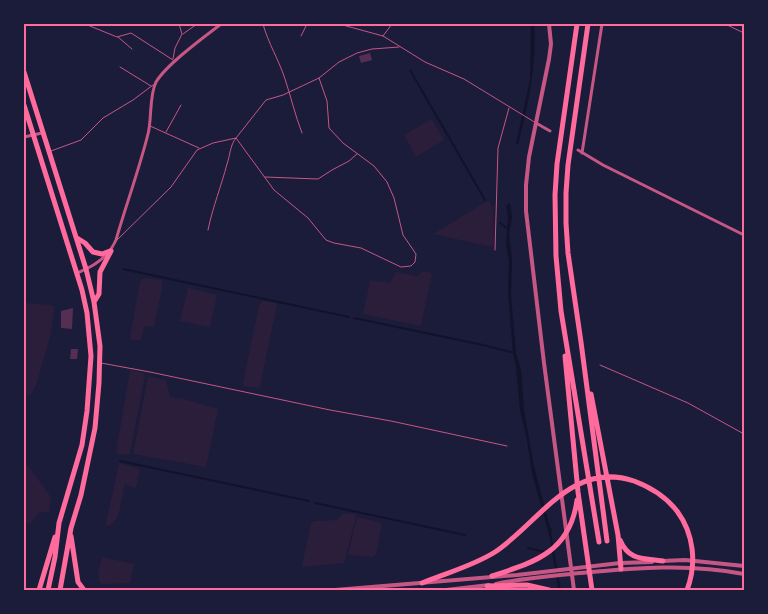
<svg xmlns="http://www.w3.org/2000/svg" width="768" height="614" font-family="'Public Sans',sans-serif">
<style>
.green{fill:#2a1e3b}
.water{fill:#12122b}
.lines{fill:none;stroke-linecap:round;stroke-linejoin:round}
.stream{stroke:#12122b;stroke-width:2}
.building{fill:#542f53}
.service{stroke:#c65784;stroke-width:1}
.minor{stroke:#c65784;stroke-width:3}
.tertiary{stroke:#c65784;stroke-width:4}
.primary{stroke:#ff6b9d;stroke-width:5}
.trunk{stroke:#ff6b9d;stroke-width:5}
.neatline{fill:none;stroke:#ff6b9d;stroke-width:2}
</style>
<rect width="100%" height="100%" fill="#1b1b3a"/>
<!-- green -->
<path class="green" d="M432,119L444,140L416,157L404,135Z
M487,201H489L493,208L494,242L492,247L433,234Z
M422,271L431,273L432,275L421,326L363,314L370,280L390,283L396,272L418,276Z
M144,278L161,280L163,283L154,326L144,327L141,340H131L130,337L140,281Z
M188,288L217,295L210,327L180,321Z
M263,301L276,303L277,305L260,386L258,388L244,386L243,383L259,305Z
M24,303L51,305L54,307V310L50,337L36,385L31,394L24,397Z
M130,370L144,373L145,375L130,455L118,454L116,452Z
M148,377H151L166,380L170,397L184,399L218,409L206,467L133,454Z
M24,460L51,497L49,512H40L30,524L24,522Z
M119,463L140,469L136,488L125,484C121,497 122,522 107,526L106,523Z
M344,513L354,514L356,517L344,563L303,567L302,565L311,523L315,521L337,520Z
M357,517L382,523L376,554L373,557L348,555Z
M102,557L134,564L130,583L105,584L100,583L98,573Z"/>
<!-- water -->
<path class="water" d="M531,24H534C537,66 528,105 518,145L516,143L530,80Z
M510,203L512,218L509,232L512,259L511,296L516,353L521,370L524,410L534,467L550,527L553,530L551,532L561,590H558L550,538L532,473L527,440L520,410L516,367L513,354L508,292L509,260L506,246L508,218L506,206Z"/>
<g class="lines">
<!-- stream -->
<path class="stream" d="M410,70L485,200
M500,223L508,229
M123,269L349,317
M354,318L483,345L515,353
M120,461L309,501
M315,503L465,535
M528,548L545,552"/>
</g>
<!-- building -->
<path class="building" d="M370,53L372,60L361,63L359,56Z
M73,308L72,329L61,328V311Z
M71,349H78L77,359H70Z"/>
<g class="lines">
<!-- service -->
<path class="service" d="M85,24L117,37L131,33L173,60
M263,24C268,43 279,60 285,79C291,97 295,115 302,133
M339,24L383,36L425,62L464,79L536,123
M725,24L744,33
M183,34L197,24
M301,36L307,24
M383,36L392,24
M118,37L132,49
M173,59L175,48L182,34L179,24
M120,67L151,86
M150,126L199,148
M166,132L181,105
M51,151L81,140L103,118L133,100L153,85
M265,177L318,179L332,170L349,161L357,154
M208,230C213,206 221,187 227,164C230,156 230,145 236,138L274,190L308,218L326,240L334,243L361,248L401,267L411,266L415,262L416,254L403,235L394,198L387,182L374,166L343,143L329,128L327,101L319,78
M117,240L171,187L197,150L213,143L236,138L266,100L283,95L319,78L339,62L357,53L372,49L399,47
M495,250L498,148L509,108
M101,363L150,372L330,410L391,421L507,446
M600,365L688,403L744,434"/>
<!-- minor -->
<path class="minor" d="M536,123L550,131
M24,137L42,133
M578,150L603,165L744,235
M582,153L602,24
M77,273C93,267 109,256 116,240C126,205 139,170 148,134C152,119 149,96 156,82C167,64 204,37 221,24"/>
<!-- tertiary -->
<path class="tertiary" d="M549,24L551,44L549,59L529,157L526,185V211L544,363L574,590
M662,561L685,560L744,566
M496,584C523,578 552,576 580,573C635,568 689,563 744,574
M242,590H279
M335,590L517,575L620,563L652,562
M446,590L489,585"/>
<!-- primary -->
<path class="primary" d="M24,72L86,269L94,302L100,346L99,383L95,428L81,495L71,528L60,590
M24,105L82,290L87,313L91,356L87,411L82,445L59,523L55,557L48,590
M77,238L85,243L93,252L102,254L110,251
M94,302L99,294L100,272L111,251
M71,536L78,582L84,590
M39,590L55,537"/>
<!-- trunk -->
<path class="trunk" d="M577,24L557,164L555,195L556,256L561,311L599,542
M588,24L568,165L566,193V223L568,253L581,342L607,541
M565,356L578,492L592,590
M591,394L618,535L621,569
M620,540C629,561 643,558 663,561
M492,576C535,562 570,552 577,500
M422,583C446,573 473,566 495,552C539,523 571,460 634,481C650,487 666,497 677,511C694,534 697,564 687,590
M487,586L527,585L549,590"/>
</g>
<!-- border -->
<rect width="768" height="614" fill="none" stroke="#1b1b3a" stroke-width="50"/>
<rect x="25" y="25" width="718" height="564" class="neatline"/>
</svg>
